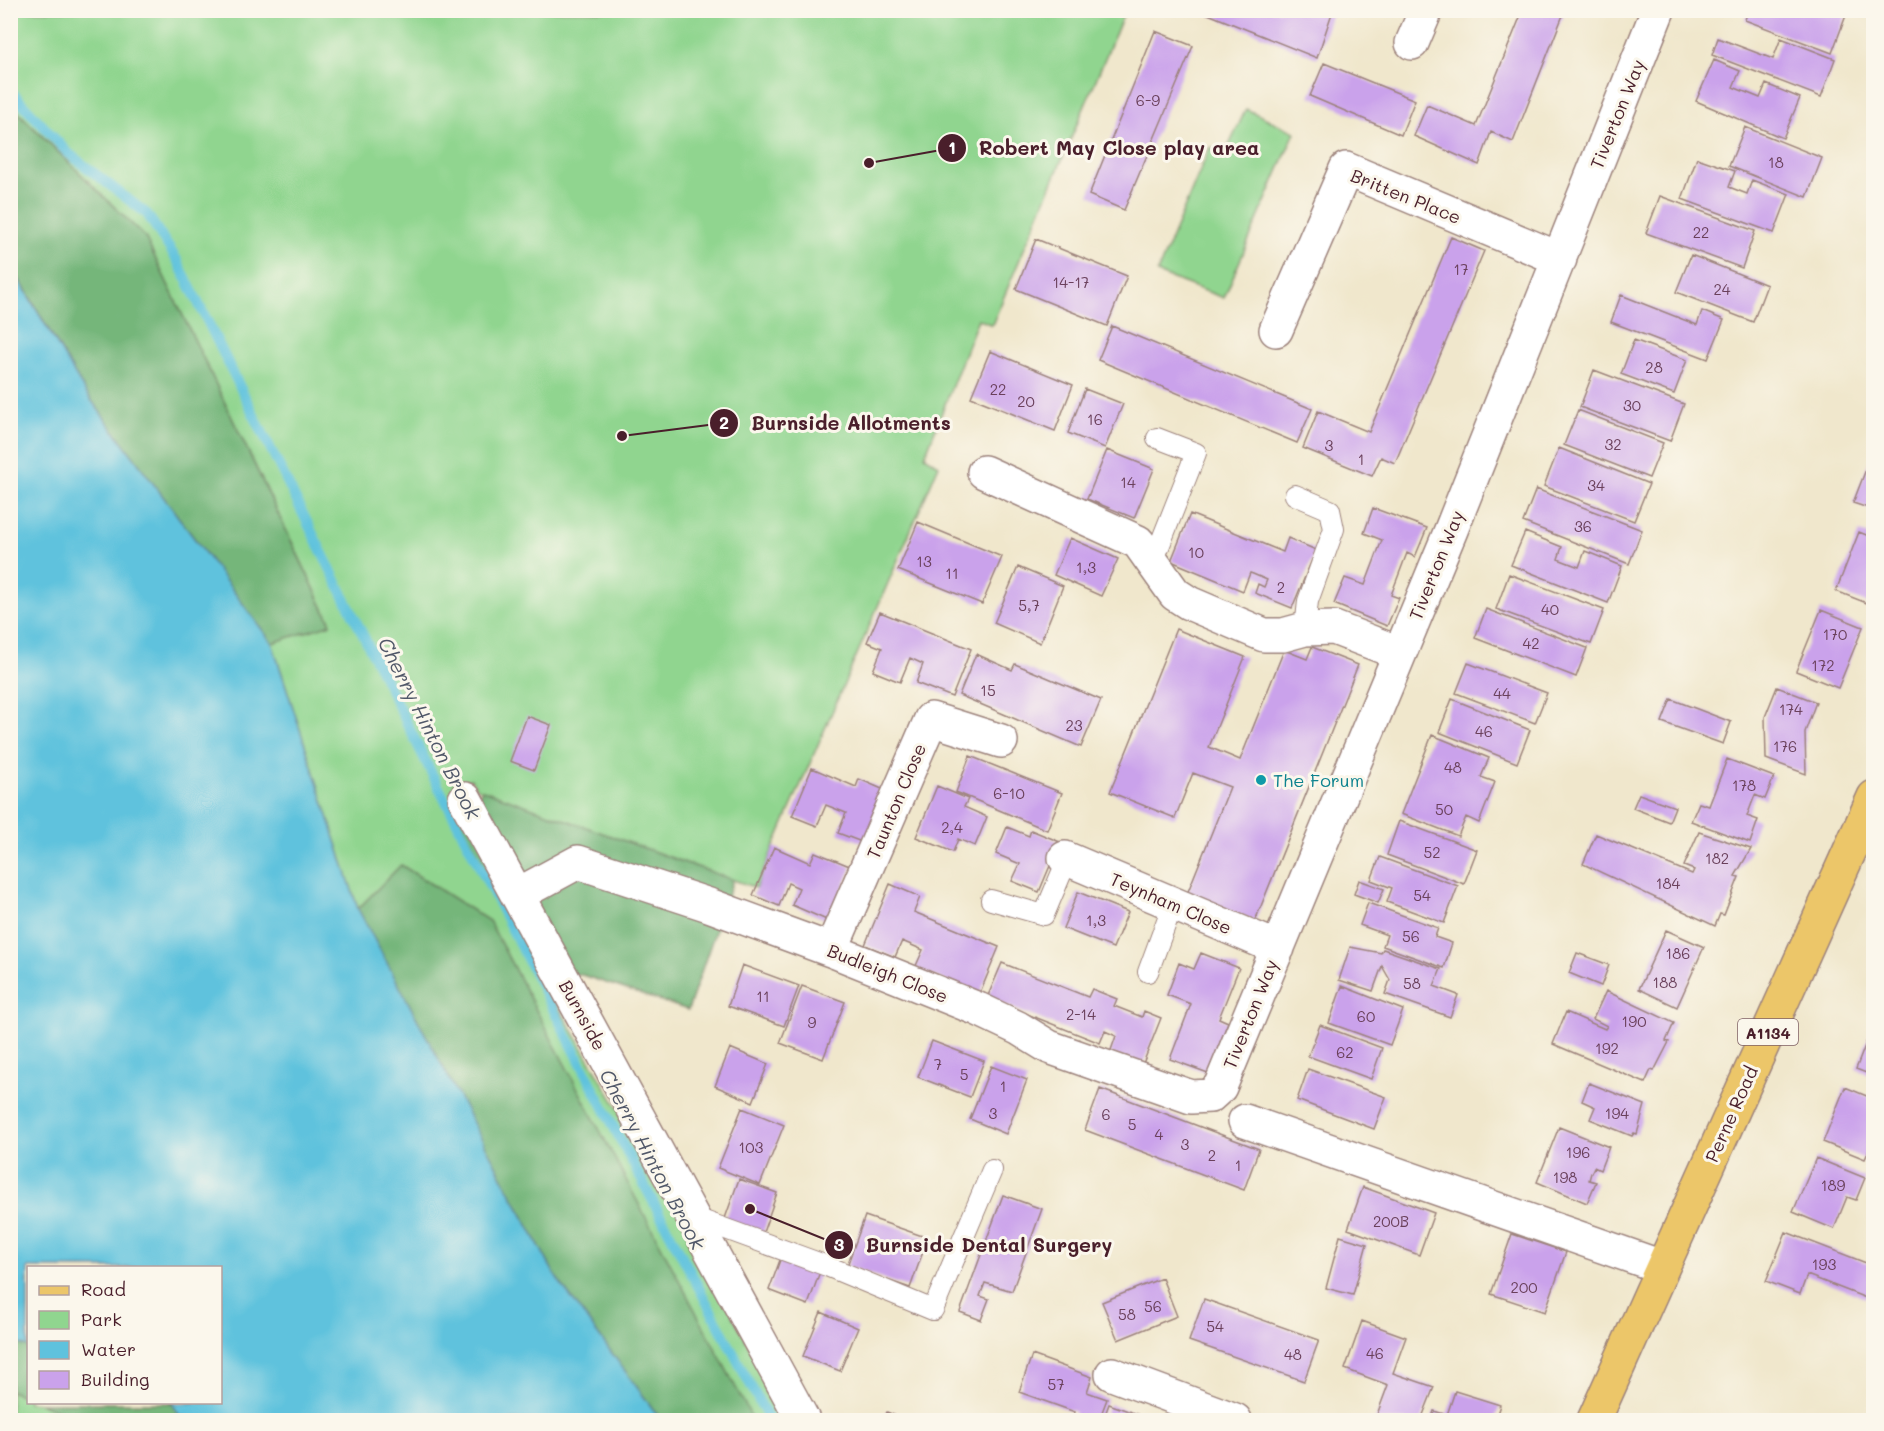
<svg xmlns="http://www.w3.org/2000/svg" width="1884" height="1431" font-family="Mali,sans-serif">
<style>
.green{fill:#90d58f;stroke:#6d7a5d;stroke-width:1.5}
.forest{fill:#74b67a;stroke:#5f6a52;stroke-width:1.5}
.water{fill:#5fc2dd;stroke:#547084;stroke-width:1.5}
.lines{fill:none;stroke-linecap:round;stroke-linejoin:round}
.stream{stroke:#5fc2dd;stroke-width:10}
.building{fill:#caa2eb}
.service-casing{stroke:#9d837c;stroke-width:22}
.minor-casing{stroke:#9d837c;stroke-width:36}
.primary-casing{stroke:#9d837c;stroke-width:36}
.service{stroke:#fff;stroke-width:20}
.minor{stroke:#fff;stroke-width:33}
.primary{stroke:#ecc669;stroke-width:33}
.culture-dot{fill:#0f9aa8;stroke:#fbf7ec;stroke-width:2}
.labels{text-anchor:middle;dominant-baseline:central;stroke-width:6;stroke-linejoin:round;paint-order:stroke}
.number-label{font-size:15px;fill:#6a405b}
.shield{fill:#fbf7ec;stroke:#7f6065;stroke-width:1.5}
.shield-label{font-size:16px;font-weight:bold;fill:#4a1f2b}
.street-label{font-size:18px;fill:#4a1f2b;stroke:#fbf7ec}
.culture-label{font-size:18px;fill:#0d838f;stroke:#fbf7ec;text-anchor:start}
.water-label{font-size:20px;font-style:italic;fill:#515869;stroke:#fbf7ec}
.leader{fill:none;stroke:#4a1f2b;stroke-width:2}
.callout-dot{fill:#4a1f2b;stroke:#fbf7ec;stroke-width:2}
.mark-label{font-size:18px;text-anchor:middle;font-weight:bold;fill:#fff}
.callout-label{font-size:20px;text-anchor:middle;font-weight:bold;fill:#4a1f2b;stroke:#fbf7ec;stroke-width:6;stroke-linejoin:round;paint-order:stroke}
</style>
<rect width="100%" height="100%" fill="#fbf7ec"/>
<filter id="ink" filterUnits="userSpaceOnUse"><feTurbulence type="fractalNoise" baseFrequency=".0167" numOctaves="2"/><feDisplacementMap in="SourceGraphic" scale="12" xChannelSelector="R" yChannelSelector="G"/><feConvolveMatrix kernelMatrix="1 2 1 2 8 2 1 2 1" color-interpolation-filters="sRGB"/></filter>
<filter id="wash" filterUnits="userSpaceOnUse"><feTurbulence type="fractalNoise" baseFrequency=".008" numOctaves="4" result="noise"/><feDisplacementMap in="SourceGraphic" scale="24" xChannelSelector="R" yChannelSelector="G"/><feGaussianBlur stdDeviation="1.35" result="paint"/><feColorMatrix in="noise" values="0 0 0 0 0 0 0 0 0 0 0 0 0 0 0 0 0 1.4 0 .05"/><feComposite in="paint" operator="in"/></filter>
<g filter="url(#wash)">
<rect width="100%" height="100%" fill="#f0e7cc"/>
<!-- green -->
<path class="green" d="M10,11H1125L992,325L978,319L925,456L939,465L756,888L476,788L471,779L454,784L456,812L509,919L543,980L680,1214L787,1420H753L489,921L401,865L358,909L272,643L331,623L145,237L11,105Z
M1246,109L1295,132L1224,298L1157,273L1210,147L1225,154Z
M10,1391L28,1398V1402L39,1403L84,1420H11Z"/>
<!-- forest -->
<path class="forest" d="M10,105L145,237L331,624L272,643L86,393L11,265Z
M483,790L733,880L688,1010L579,974L543,980L456,812Z
M401,865L489,921L753,1420H661L556,1277L358,909Z
M10,1341L28,1347V1398L11,1391Z
M39,1403H172L180,1416L205,1420H84Z"/>
<!-- water -->
<path class="water" d="M10,265L86,393L272,643L358,909L556,1277L661,1420H205L180,1416L172,1403L220,1402V1268H28V1347L11,1341Z"/>
<g class="lines">
<!-- stream -->
<path class="stream" d="M10,90L67,152L147,214L177,260L437,784L621,1141L769,1420"/>
</g>
<g id="blocks">
<!-- building -->
<path class="building" d="M1198,10H1333L1317,58Z
M1523,10H1565L1513,142L1491,132L1479,165L1414,136L1427,105L1476,126Z
M1748,10H1848L1832,53L1745,20Z
M1155,31L1193,46L1124,210L1089,195Z
M1718,38L1773,59L1781,38L1835,59L1821,97L1712,55Z
M1714,60L1740,71L1733,87L1760,98L1766,84L1800,98L1783,138L1696,101Z
M1324,63L1415,100L1401,135L1310,96Z
M1745,127L1822,158L1807,197L1729,166Z
M1697,158L1735,171L1729,187L1747,194L1752,180L1789,194L1774,233L1682,199Z
M1660,196L1755,231L1742,268L1646,233Z
M1451,237L1484,251L1395,463L1381,457L1372,476L1303,448L1318,411L1369,432Z
M1036,239L1127,276L1107,326L1016,289Z
M1691,255L1767,285L1753,322L1676,292Z
M1621,295L1697,325L1702,311L1724,320L1708,359L1611,322Z
M1112,326L1312,409L1297,443L1098,360Z
M1634,340L1687,360L1674,394L1621,374Z
M990,351L1073,385L1055,431L971,397Z
M1594,370L1684,404L1670,441L1580,407Z
M1085,389L1123,404L1105,448L1068,433Z
M1578,410L1663,443L1649,478L1564,445Z
M1559,448L1649,484L1634,521L1544,486Z
M1107,450L1154,469L1134,518L1087,499Z
M1873,451H1874V510L1853,503Z
M1536,489L1642,530L1629,564L1523,522Z
M1373,508L1427,528L1415,557L1407,553L1391,595L1399,598L1387,626L1334,604L1345,578L1365,585L1373,564L1382,540L1364,533Z
M1190,514L1283,552L1288,538L1316,550L1292,608L1255,593L1258,584L1264,587L1267,580L1253,574L1250,573L1243,591L1171,561Z
M918,522L1002,557L982,604L898,570Z
M1525,532L1562,547L1558,559L1579,567L1585,551L1622,566L1608,603L1511,565Z
M1859,532L1874,538V606L1836,591Z
M1070,538L1118,559L1101,596L1054,575Z
M1018,567L1063,586L1040,643L994,623Z
M1509,574L1604,610L1591,644L1496,609Z
M1486,609L1587,648L1576,677L1475,638Z
M1821,610L1863,627L1838,688L1796,671Z
M880,612L971,649L952,697L916,683L923,664L910,658L900,682L873,671L882,648L867,642Z
M1176,629L1245,657L1209,747L1240,760L1284,650L1307,659L1312,647L1358,665L1255,921L1187,894L1230,787L1193,773L1175,818L1110,792Z
M976,654L1012,670L1015,664L1101,700L1081,747L959,695Z
M1468,663L1547,693L1535,723L1456,693Z
M1777,687L1816,702L1805,732L1806,774L1766,759L1765,717Z
M1452,699L1530,730L1517,763L1439,732Z
M1671,699L1731,722L1723,744L1662,722Z
M527,716L551,725L534,770L510,761Z
M1432,735L1489,758L1481,777L1495,782L1479,823L1466,817L1458,836L1401,814Z
M970,756L1062,793L1047,830L956,792Z
M1727,759L1774,777L1765,799L1755,795L1747,816L1758,820L1750,843L1691,821L1699,803L1709,806Z
M812,768L856,787L859,779L889,792L867,844L838,833L846,813L826,805L817,826L792,816Z
M937,786L968,799L964,807L987,817L975,846L958,839L953,852L916,837Z
M1639,794L1675,807L1669,822L1633,808Z
M1399,821L1477,850L1464,884L1387,855Z
M1007,827L1029,836L1031,830L1060,842L1039,892L1012,881L1020,864L996,854Z
M1699,832L1751,849L1735,876L1739,877L1724,915L1720,914L1715,926L1583,864L1596,834L1692,874L1694,870L1684,866Z
M774,847L810,863L815,852L852,867L829,921L792,905L799,888L788,883L779,906L753,895Z
M1380,857L1458,886L1444,923L1387,902L1392,888L1371,880Z
M1359,880L1384,889L1378,903L1354,894Z
M890,884L920,897L914,912L999,947L979,995L915,968L923,950L902,941L895,957L865,945Z
M1078,892L1128,912L1113,948L1063,928Z
M1368,903L1438,928L1435,937L1452,943L1444,968L1383,946L1387,935L1360,925Z
M1666,930L1704,947L1677,1007L1639,989Z
M1350,947L1381,953L1383,949L1441,969L1434,986L1458,995L1450,1017L1385,994L1390,980L1382,966L1373,991L1339,980Z
M1201,953L1239,968L1219,1018L1228,1022L1208,1073L1170,1059L1191,1004L1167,995L1179,963L1194,969Z
M1577,953L1609,965L1601,986L1569,973Z
M1002,963L1088,997L1092,989L1117,999L1114,1006L1142,1017L1144,1011L1161,1018L1142,1066L1110,1053L1116,1036L1105,1031L1100,1043L987,998Z
M742,965L799,986L784,1026L728,1006Z
M802,986L845,1002L823,1059L780,1043Z
M1342,986L1403,1010L1390,1045L1329,1023Z
M1606,991L1674,1023L1666,1041L1669,1042L1654,1071L1651,1070L1645,1083L1553,1044L1566,1012L1605,1029L1607,1026L1593,1019Z
M1320,1025L1382,1048L1371,1079L1308,1056Z
M1873,1025H1874V1076L1856,1069Z
M932,1041L984,1061L970,1097L918,1077Z
M730,1048L768,1064L753,1102L715,1086Z
M991,1066L1027,1080L1006,1134L970,1119Z
M1308,1069L1386,1097L1374,1129L1297,1100Z
M1589,1083L1645,1105L1637,1134L1634,1133L1632,1136L1590,1119L1595,1107L1582,1101Z
M1845,1087L1874,1099V1139L1865,1159L1823,1142Z
M1100,1089L1259,1149L1244,1190L1085,1130Z
M742,1108L784,1125L760,1185L718,1168Z
M1559,1127L1609,1147L1600,1170L1594,1167L1591,1173L1589,1180L1596,1182L1587,1203L1537,1182Z
M1816,1158L1865,1178L1856,1200L1847,1197L1834,1229L1793,1212Z
M739,1179L777,1193L761,1238L723,1224Z
M1363,1187L1434,1213L1419,1255L1348,1229Z
M1003,1195L1042,1209L1012,1291L985,1283L980,1296L989,1299L981,1320L960,1312Z
M865,1216L928,1238L910,1288L847,1266Z
M1786,1232L1874,1266V1281L1866,1298L1807,1275L1800,1294L1766,1281Z
M1512,1234L1566,1252L1545,1312L1491,1294Z
M1340,1236L1367,1244L1353,1295L1326,1288Z
M783,1252L822,1266L808,1305L769,1290Z
M1162,1278L1177,1316L1118,1340L1102,1302Z
M1204,1299L1319,1340L1304,1381L1189,1341Z
M821,1312L858,1328L840,1371L803,1356Z
M1362,1321L1406,1337L1393,1373L1434,1387L1421,1420H1375L1388,1385L1345,1369Z
M1032,1355L1092,1377L1087,1392L1107,1399L1099,1420H1072L1075,1412L1019,1392Z
M1455,1391L1500,1405L1495,1420H1431L1434,1411L1447,1415Z
M1109,1404L1153,1420H1103Z
M887,1412L905,1420H883Z"/>
</g>
</g>
<g filter="url(#ink)">
<use href="#blocks" fill-opacity="0" stroke="#9d837c" stroke-width="1.5"/>
<g class="lines">
<defs>
<path id="service" d="M1295,495L1330,510L1334,529L1308,601L1305,629
M1153,562L1196,453L1157,438
M991,900L1044,915L1067,860
M1148,972L1173,904
M693,1217L827,1266L933,1310L992,1170"/>
<path id="minor" d="M1412,43L1426,10
M1276,330L1346,169L1560,259
M984,472L1138,542L1175,594L1189,603L1264,635H1283L1305,629L1334,628L1399,653
M465,799L803,1420
M1065,858L1278,948
M517,895L578,862L709,905L831,950L978,1009L1018,1028L1049,1047L1191,1097L1210,1096L1220,1087L1451,530L1658,10
M831,950L931,719L1001,741
M1245,1121L1662,1267
M1112,1374L1235,1420"/>
<path id="primary" d="M1594,1420L1874,797"/>
</defs>
<!-- service casing -->
<use href="#service" class="service-casing"/>
<!-- minor casing -->
<use href="#minor" class="minor-casing"/>
<!-- primary casing -->
<use href="#primary" class="primary-casing"/>
<!-- service -->
<use href="#service" class="service"/>
<!-- minor -->
<use href="#minor" class="minor"/>
<!-- primary -->
<use href="#primary" class="primary"/>
</g>
</g>
<!-- markers -->
<circle class="culture-dot" cx="1261" cy="780" r="6"/>
<g class="labels">
<!-- number labels -->
<g class="number-label">
<text x="1148" y="100">6-9</text>
<text x="1776" y="162">18</text>
<text x="1701" y="232">22</text>
<text x="1461" y="269">17</text>
<text x="1071" y="282">14-17</text>
<text x="1722" y="289">24</text>
<text x="1654" y="367">28</text>
<text x="998" y="389">22</text>
<text x="1026" y="401">20</text>
<text x="1632" y="405">30</text>
<text x="1095" y="419">16</text>
<text x="1613" y="444">32</text>
<text x="1329" y="445">3</text>
<text x="1361" y="459">1</text>
<text x="1128" y="482">14</text>
<text x="1596" y="485">34</text>
<text x="1583" y="526">36</text>
<text x="1196" y="552">10</text>
<text x="924" y="561">13</text>
<text x="1086" y="567">1,3</text>
<text x="952" y="573">11</text>
<text x="1281" y="587">2</text>
<text x="1029" y="605">5,7</text>
<text x="1550" y="609">40</text>
<text x="1835" y="634">170</text>
<text x="1531" y="643">42</text>
<text x="1823" y="665">172</text>
<text x="988" y="690">15</text>
<text x="1502" y="693">44</text>
<text x="1791" y="709">174</text>
<text x="1074" y="725">23</text>
<text x="1484" y="731">46</text>
<text x="1785" y="746">176</text>
<text x="1453" y="767">48</text>
<text x="1744" y="785">178</text>
<text x="1009" y="793">6-10</text>
<text x="1444" y="809">50</text>
<text x="952" y="827">2,4</text>
<text x="1432" y="852">52</text>
<text x="1717" y="858">182</text>
<text x="1668" y="883">184</text>
<text x="1422" y="895">54</text>
<text x="1096" y="920">1,3</text>
<text x="1411" y="936">56</text>
<text x="1678" y="953">186</text>
<text x="1665" y="982">188</text>
<text x="1412" y="983">58</text>
<text x="763" y="996">11</text>
<text x="1081" y="1014">2-14</text>
<text x="1366" y="1016">60</text>
<text x="1634" y="1021">190</text>
<text x="812" y="1022">9</text>
<text x="1607" y="1048">192</text>
<text x="1345" y="1052">62</text>
<text x="938" y="1064">7</text>
<text x="964" y="1074">5</text>
<text x="1003" y="1086">1</text>
<text x="993" y="1113">3</text>
<text x="1617" y="1113">194</text>
<text x="1106" y="1114">6</text>
<text x="1132" y="1124">5</text>
<text x="1159" y="1134">4</text>
<text x="1185" y="1144">3</text>
<text x="751" y="1147">103</text>
<text x="1578" y="1152">196</text>
<text x="1212" y="1155">2</text>
<text x="1238" y="1165">1</text>
<text x="1565" y="1177">198</text>
<text x="1833" y="1185">189</text>
<text x="1391" y="1221">200B</text>
<text x="1824" y="1264">193</text>
<text x="1524" y="1287">200</text>
<text x="1153" y="1306">56</text>
<text x="1127" y="1314">58</text>
<text x="1215" y="1326">54</text>
<text x="1375" y="1353">46</text>
<text x="1293" y="1354">48</text>
<text x="1056" y="1384">57</text>
</g>
<!-- shield labels -->
<rect class="shield" x="1738" y="1019" width="60" height="26" rx="4.5"/>
<g class="shield-label">
<text x="1768" y="1032">A1134</text>
</g>
<!-- street labels -->
<g class="street-label">
<text transform="translate(1617 114) rotate(-68)">Tiverton Way</text>
<text transform="translate(1406 196) rotate(22)">Britten Place</text>
<text transform="translate(1436 565) rotate(-68)">Tiverton Way</text>
<text transform="translate(896 801) rotate(-67)">Taunton Close</text>
<text transform="translate(1171 903) rotate(23)">Teynham Close</text>
<text transform="translate(888 973) rotate(22)">Budleigh Close</text>
<text transform="translate(1250 1014) rotate(-68)">Tiverton Way</text>
<text transform="translate(583 1015) rotate(61)">Burnside</text>
<text transform="translate(1731 1114) rotate(-66)">Perne Road</text>
</g>
<!-- culture labels -->
<g class="culture-label">
<text x="1273" y="780">The Forum</text>
</g>
<!-- water labels -->
<g class="water-label">
<text transform="translate(430 728) rotate(63)">Cherry Hinton Brook</text>
<text transform="translate(653 1159) rotate(62)">Cherry Hinton Brook</text>
</g>
</g>
<!-- callouts -->
<path class="leader" d="M869 163L952 148M622 436L724 423M750 1209L839 1245"/>
<g class="callout-dot">
<circle cx="869" cy="163" r="6"/>
<circle cx="622" cy="436" r="6"/>
<circle cx="750" cy="1209" r="6"/>
<circle cx="952" cy="148" r="15"/>
<circle cx="724" cy="423" r="15"/>
<circle cx="839" cy="1245" r="15"/>
</g>
<g class="mark-label">
<text x="952" y="154">1</text>
<text x="724" y="429">2</text>
<text x="839" y="1251">3</text>
</g>
<g class="callout-label">
<text x="1119" y="155">Robert May Close play area</text>
<text x="851" y="430">Burnside Allotments</text>
<text x="989" y="1252">Burnside Dental Surgery</text>
</g>
<!-- margin -->
<rect width="1884" height="1431" fill="none" stroke="#fbf7ec" stroke-width="36"/>
<!-- legend -->
<rect x="27" y="1266" width="195" height="138" fill="#fbf7ec" stroke="#b4a19f" stroke-width="1.5"/>
<rect x="39" y="1286" width="30" height="9" fill="#ecc669" stroke="#b4a19f" stroke-width="1.5"/>
<text x="81" y="1296" font-size="18" fill="#4a1f2b">Road</text>
<rect x="39" y="1311" width="30" height="18" fill="#90d58f" stroke="#b4a19f" stroke-width="1.5"/>
<text x="81" y="1326" font-size="18" fill="#4a1f2b">Park</text>
<rect x="39" y="1341" width="30" height="18" fill="#5fc2dd" stroke="#b4a19f" stroke-width="1.5"/>
<text x="81" y="1356" font-size="18" fill="#4a1f2b">Water</text>
<rect x="39" y="1371" width="30" height="18" fill="#caa2eb" stroke="#b4a19f" stroke-width="1.5"/>
<text x="81" y="1386" font-size="18" fill="#4a1f2b">Building</text>
</svg>
